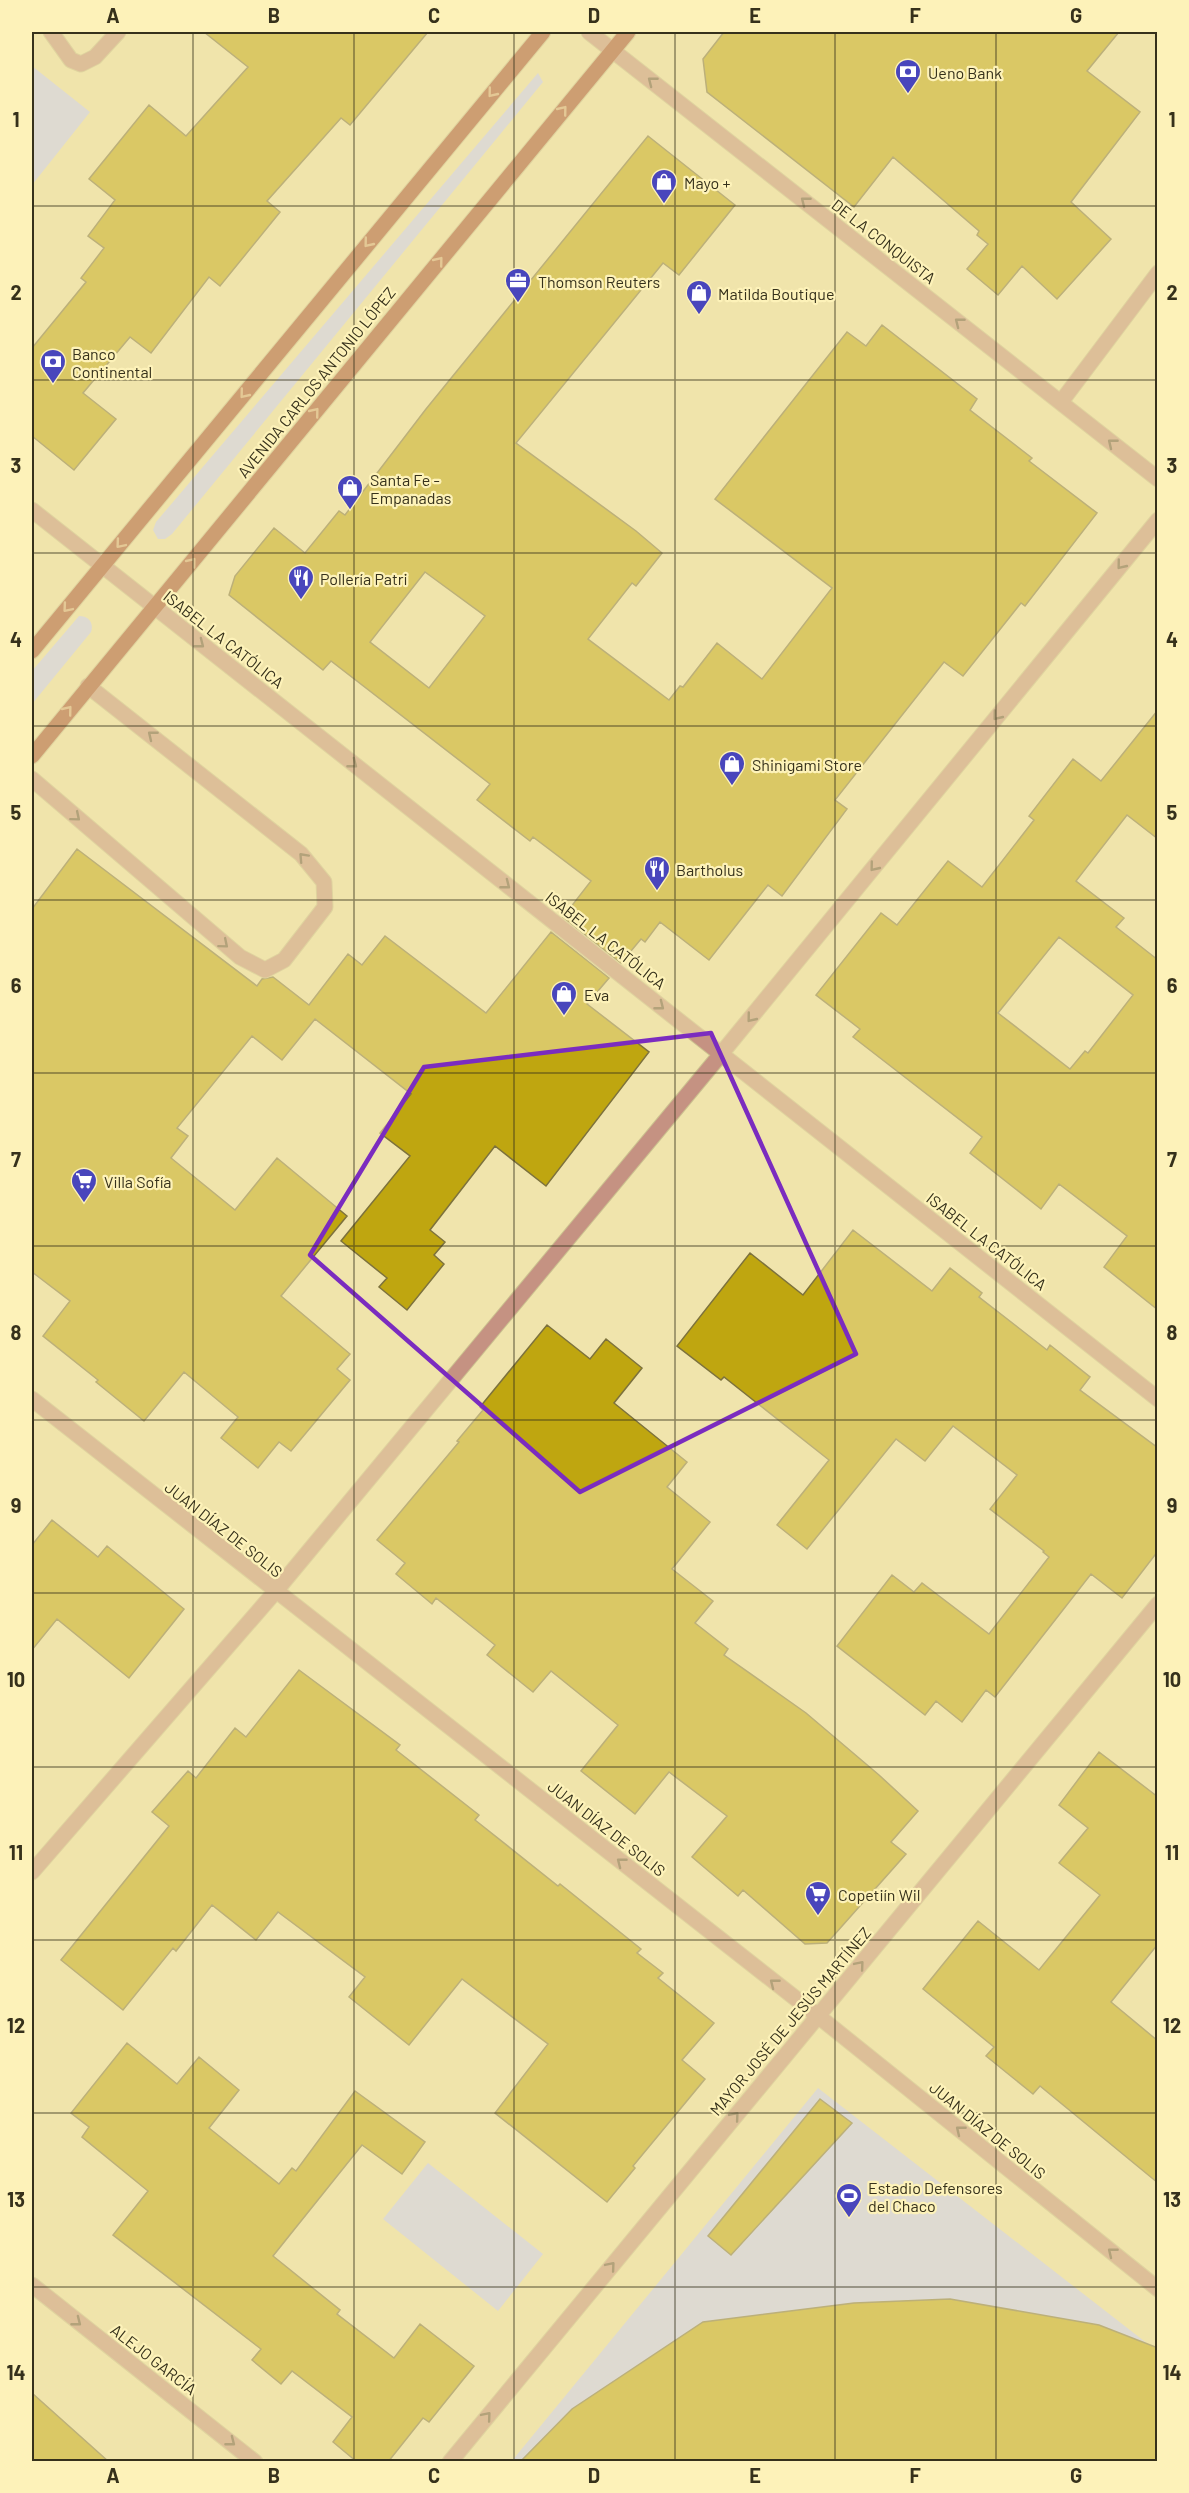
<svg xmlns="http://www.w3.org/2000/svg" width="1189" height="2493" font-family="Barlow,sans-serif">
<style>
.green{fill:#c7ceff}
.building{fill:#bfa610;stroke:#7d723d;stroke-width:1.5;fill-rule:evenodd}
.lines{fill:none;stroke-linecap:round;stroke-linejoin:round}
.minor-casing{stroke:#cbc08f;stroke-width:17}
.major-casing{stroke:#cbc08f;stroke-width:17}
.minor{stroke:#c59282;stroke-width:15}
.major{stroke:#a34b2e;stroke-width:15}
.oneway{stroke:#68533f}
.oneway2{stroke:#d4a77a}
.marked{fill:none;stroke:#7b2cbf;stroke-width:4.5;stroke-linejoin:round}
.grid{fill:none;stroke:#36311b;stroke-width:1.5;stroke-opacity:0.55}
.labels{text-anchor:middle;dominant-baseline:central;stroke-width:4.5;stroke-linejoin:round;paint-order:stroke}
.poi-label{font-size:16px;fill:#36311b;stroke:#fdf2b9;text-anchor:start}
.street-label{font-size:16px;fill:#36311b;stroke:#fdf2b9}
.neatline{fill:none;stroke:#36311b;stroke-width:2}
.grid-label{font-size:20px;text-anchor:middle;font-weight:bold;fill:#36311b}
</style>
<rect width="100%" height="100%" fill="#f0e4ac"/>
<!-- green -->
<path class="green" d="M32,66L90,112L32,185Z
M538,73L543,82L172,534L165,539H158L153,530L156,522Z
M79,616C89,616 94,623 91,632L32,704V671Z
M818,2088L1157,2351V2461L511,2462Z
M428,2163L543,2254L498,2311L383,2219Z"/>
<!-- building -->
<path class="building" d="M204,32H428L350,125L341,118L267,201L280,212L220,286L209,277L151,353L130,337L83,393L116,419L74,470L32,436V348L86,282L81,278L104,248L88,236L115,200L89,179L149,105L186,136L248,67Z
M724,32H1119L1087,71L1140,112L1071,202L1111,239L1057,299L1022,266L998,295L967,269L988,244L977,235L979,231L893,157L854,207L707,92L703,59Z
M648,136L735,205L679,275L663,263L516,443L636,531L662,553L636,586L632,583L588,639L669,700L680,686L683,687L717,643L762,679L832,588L715,499L847,332L866,346L882,325L977,399L970,410L1032,458L1029,461L1097,513L1025,606L1021,603L963,676L944,662L835,800L847,809L782,896L768,885L709,960L660,922L645,942L641,939L621,963L563,917L591,881L533,837L530,841L477,800L490,784L331,661L323,670L229,595L235,576L274,528L305,553L339,511L345,515L426,409ZM425,572L485,616L429,688L370,642Z
M1158,710V839L1127,815L1076,881L1124,918L1116,927L1158,960V1310L1104,1267L1127,1236L1059,1184L1041,1209L970,1153L982,1137L853,1037L860,1029L816,995L881,913L897,925L948,861L982,887L1034,820L1029,816L1073,759L1101,781ZM1059,937L1133,995L1088,1053L1085,1051L1070,1069L998,1013Z
M77,849L257,986L262,979L273,977L309,1005L348,954L362,965L385,936L486,1013L551,932L609,978L587,1004L649,1052L546,1186L495,1146L430,1230L445,1242L434,1255L444,1264L407,1310L379,1287L387,1278L341,1241L410,1156L380,1133L411,1094L315,1019L282,1060L252,1036L177,1128L188,1136L171,1158L235,1210L277,1158L347,1216L281,1296L350,1354L337,1369L350,1380L291,1451L279,1442L258,1468L221,1438L238,1417L184,1372L144,1421L96,1382L98,1380L43,1336L70,1301L32,1272V909Z
M853,1230L932,1291L950,1268L982,1293L979,1297L1047,1350L1050,1345L1090,1377L1080,1390L1158,1448V1551L1122,1598L1091,1574L995,1697L986,1690L962,1722L936,1701L925,1715L837,1646L892,1575L914,1592L922,1583L989,1634L1049,1557L1043,1552L1044,1551L990,1509L1017,1475L953,1426L925,1461L896,1439L807,1549L777,1525L829,1460L724,1377L721,1380L677,1346L750,1253L803,1295Z
M547,1325L590,1359L606,1339L642,1368L614,1403L687,1462L667,1487L710,1522L672,1569L713,1601L695,1623L728,1649L724,1655L806,1713L879,1775L918,1811L891,1842L906,1854L827,1943L805,1944L743,1890L738,1896L692,1857L727,1816L669,1772L635,1814L581,1771L618,1725L551,1671L533,1692L487,1655L495,1645L436,1598L432,1604L396,1574L405,1563L377,1540L459,1442L457,1441L483,1410L480,1407Z
M52,1520L98,1557L107,1546L184,1609L129,1678L57,1619L32,1650V1545Z
M299,1670L400,1745L396,1750L479,1815L475,1820L558,1886L560,1884L641,1949L637,1953L663,1973L658,1978L714,2023L682,2060L705,2079L633,2166L635,2168L607,2202L495,2113L548,2044L462,1979L409,2045L349,1997L365,1977L278,1912L256,1940L212,1905L176,1951L173,1948L123,2010L61,1960L169,1826L152,1812L188,1771L196,1778L235,1728L246,1737Z
M1099,1752L1158,1797V1944L1111,2002L1158,2041V2183L1040,2086L1033,2094L986,2056L994,2047L923,1989L978,1921L1039,1970L1100,1895L1059,1863L1088,1828L1059,1805Z
M127,2043L177,2084L199,2057L239,2090L209,2128L279,2184L292,2168L296,2171L355,2091L425,2142L402,2174L362,2145L273,2256L340,2310L337,2314L394,2358L420,2324L474,2366L429,2422L423,2418L388,2462H357L333,2442L352,2417L292,2371L281,2384L252,2360L261,2349L113,2235L148,2191L82,2137L89,2127L71,2113Z
M820,2099L852,2123L731,2255L708,2236Z
M950,2299L1099,2325L1158,2348V2462H520L572,2409L703,2322L854,2303Z
M32,2393L109,2462H32Z"/>
<g class="lines">
<defs>
<path id="minor" d="M51,32L71,60L81,64L95,57L118,32
M589,32L1158,479
M1061,402L1158,273
M32,510L1158,1399
M32,779L240,957L265,970L284,960L325,907L324,882L301,854L88,686
M32,1399L818,2016L1158,2289
M32,1872L275,1592L721,1054L1158,520
M32,2285L255,2462
M450,2462L1158,1604"/>
<path id="major" d="M32,651L543,32
M32,756L628,32"/>
</defs>
<!-- minor casing -->
<use href="#minor" class="minor-casing"/>
<!-- major casing -->
<use href="#major" class="major-casing"/>
<!-- minor -->
<use href="#minor" class="minor"/>
<!-- major -->
<use href="#major" class="major"/>
</g>
<!-- one-way arrows -->
<defs><path id="oneway-chevron" d="M-2-3.5L2.5 0L-2 3.5" fill="none" stroke-width="1.6" stroke-linecap="round" stroke-linejoin="round" transform="scale(1.5)"/></defs>
<g class="oneway">
<use href="#oneway-chevron" transform="translate(652 81) rotate(-142)"/>
<use href="#oneway-chevron" transform="translate(805 201) rotate(-142)"/>
<use href="#oneway-chevron" transform="translate(959 322) rotate(-142)"/>
<use href="#oneway-chevron" transform="translate(1112 443) rotate(-141)"/>
<use href="#oneway-chevron" transform="translate(1121 565) rotate(129)"/>
<use href="#oneway-chevron" transform="translate(200 644) rotate(38)"/>
<use href="#oneway-chevron" transform="translate(997 716) rotate(129)"/>
<use href="#oneway-chevron" transform="translate(152 735) rotate(-141)"/>
<use href="#oneway-chevron" transform="translate(353 764) rotate(38)"/>
<use href="#oneway-chevron" transform="translate(76 817) rotate(40)"/>
<use href="#oneway-chevron" transform="translate(303 857) rotate(-133)"/>
<use href="#oneway-chevron" transform="translate(874 867) rotate(129)"/>
<use href="#oneway-chevron" transform="translate(506 885) rotate(38)"/>
<use href="#oneway-chevron" transform="translate(224 944) rotate(40)"/>
<use href="#oneway-chevron" transform="translate(660 1006) rotate(38)"/>
<use href="#oneway-chevron" transform="translate(751 1018) rotate(129)"/>
<use href="#oneway-chevron" transform="translate(621 1862) rotate(-142)"/>
<use href="#oneway-chevron" transform="translate(860 1965) rotate(-50)"/>
<use href="#oneway-chevron" transform="translate(774 1983) rotate(-142)"/>
<use href="#oneway-chevron" transform="translate(735 2116) rotate(-50)"/>
<use href="#oneway-chevron" transform="translate(960 2130) rotate(-141)"/>
<use href="#oneway-chevron" transform="translate(1112 2252) rotate(-141)"/>
<use href="#oneway-chevron" transform="translate(611 2266) rotate(-50)"/>
<use href="#oneway-chevron" transform="translate(77 2322) rotate(38)"/>
<use href="#oneway-chevron" transform="translate(487 2416) rotate(-50)"/>
<use href="#oneway-chevron" transform="translate(231 2442) rotate(38)"/>
</g>
<g class="oneway2">
<use href="#oneway-chevron" transform="translate(492 93) rotate(129)"/>
<use href="#oneway-chevron" transform="translate(563 110) rotate(-51)"/>
<use href="#oneway-chevron" transform="translate(368 243) rotate(129)"/>
<use href="#oneway-chevron" transform="translate(439 261) rotate(-51)"/>
<use href="#oneway-chevron" transform="translate(244 394) rotate(129)"/>
<use href="#oneway-chevron" transform="translate(315 412) rotate(-51)"/>
<use href="#oneway-chevron" transform="translate(120 544) rotate(130)"/>
<use href="#oneway-chevron" transform="translate(192 562) rotate(-51)"/>
<use href="#oneway-chevron" transform="translate(67 608) rotate(130)"/>
<use href="#oneway-chevron" transform="translate(68 710) rotate(-51)"/>
</g>
<!-- marked area -->
<path d="M0 0H1189V2493H0ZM711,1033L856,1354L580,1492L310,1255L424,1067Z" fill="#f0e4ac" fill-opacity=".55" fill-rule="evenodd"/>
<path class="marked" d="M711,1033L856,1354L580,1492L310,1255L424,1067Z"/>
<!-- grid -->
<path class="grid" d="M193,32V2462M354,32V2462M514,32V2462M675,32V2462M835,32V2462M996,32V2462M32,206H1158M32,380H1158M32,553H1158M32,726H1158M32,900H1158M32,1073H1158M32,1246H1158M32,1420H1158M32,1593H1158M32,1767H1158M32,1940H1158M32,2113H1158M32,2287H1158"/>
<!-- icons -->
<defs>
<symbol id="bank-pin" viewBox="-11 -11 22 30"><path d="M0 17L-7.5 6A9.5 9.5 0 1 1 7.5 6Z" fill="#4946bc" stroke="#fdf2b9"/><path d="M-6-4H6V4H-6ZM0-2.3a2.3 2.3 0 1 0 0 4.6a2.3 2.3 0 1 0 0-4.6Z" fill="#fff"/></symbol>
<symbol id="shop-pin" viewBox="-11 -11 22 30"><path d="M0 17L-7.5 6A9.5 9.5 0 1 1 7.5 6Z" fill="#4946bc" stroke="#fdf2b9"/><path d="M-5-2.5h2.3a2.7 3.5 0 0 1 5.4 0H5L5.5 6h-11ZM-1.5-2.5h3a1.5 2.3 0 0 0-3 0Z" fill="#fff"/></symbol>
<symbol id="office-pin" viewBox="-11 -11 22 30"><path d="M0 17L-7.5 6A9.5 9.5 0 1 1 7.5 6Z" fill="#4946bc" stroke="#fdf2b9"/><path d="M-6-3h4V-5.5h4V-3h4V5H-6ZM-1-4.5V-3h2v-1.5ZM-6 0V1H6V0Z" fill="#fff"/></symbol>
<symbol id="restaurant-pin" viewBox="-11 -11 22 30"><path d="M0 17L-7.5 6A9.5 9.5 0 1 1 7.5 6Z" fill="#4946bc" stroke="#fdf2b9"/><path d="M-5-6h1v4h1v-4h1v4h1v-4h1v5L-1.5 .5V6h-2V.5L-5-1ZM5-6V6H3V1.5H1.5Q1.5-4 5-6Z" fill="#fff"/></symbol>
<symbol id="supermarket-pin" viewBox="-11 -11 22 30"><path d="M0 17L-7.5 6A9.5 9.5 0 1 1 7.5 6Z" fill="#4946bc" stroke="#fdf2b9"/><path d="M-6-5.5h2.5l.6 2H6L4.5 2H-2.5L-4.4-4H-6ZM-1.5 3.2a1.3 1.3 0 1 0 .1 0ZM3 3.2a1.3 1.3 0 1 0 .1 0Z" fill="#fff"/></symbol>
<symbol id="stadium-pin" viewBox="-11 -11 22 30"><path d="M0 17L-7.5 6A9.5 9.5 0 1 1 7.5 6Z" fill="#4946bc" stroke="#fdf2b9"/><path d="M0-5a6.5 5 0 1 0 0 10a6.5 5 0 1 0 0-10ZM-3.5-1.8h7v3.6h-7Z" fill="#fff"/></symbol>
</defs>
<g fill-rule="evenodd">
<use href="#bank-pin" x="893" y="57" width="30" height="40"/>
<use href="#shop-pin" x="649" y="167" width="30" height="40"/>
<use href="#office-pin" x="503" y="266" width="30" height="40"/>
<use href="#shop-pin" x="684" y="278" width="30" height="40"/>
<use href="#bank-pin" x="38" y="347" width="30" height="40"/>
<use href="#shop-pin" x="335" y="473" width="30" height="40"/>
<use href="#restaurant-pin" x="286" y="563" width="30" height="40"/>
<use href="#shop-pin" x="717" y="749" width="30" height="40"/>
<use href="#restaurant-pin" x="642" y="854" width="30" height="40"/>
<use href="#shop-pin" x="549" y="979" width="30" height="40"/>
<use href="#supermarket-pin" x="69" y="1166" width="30" height="40"/>
<use href="#supermarket-pin" x="803" y="1879" width="30" height="40"/>
<use href="#stadium-pin" x="834" y="2181" width="30" height="40"/>
</g>
<g class="labels">
<!-- poi labels -->
<g class="poi-label">
<text x="928" y="72">Ueno Bank</text>
<text x="684" y="182">Mayo +</text>
<text x="538" y="281">Thomson Reuters</text>
<text x="718" y="293">Matilda Boutique</text>
<text x="72" y="353">Banco<tspan x="72" dy="18">Continental</tspan></text>
<text x="370" y="479">Santa Fe -<tspan x="370" dy="18">Empanadas</tspan></text>
<text x="320" y="578">Pollería Patri</text>
<text x="752" y="764">Shinigami Store</text>
<text x="676" y="869">Bartholus</text>
<text x="584" y="994">Eva</text>
<text x="104" y="1181">Villa Sofía</text>
<text x="838" y="1894">Copetiín Wil</text>
<text x="868" y="2187">Estadio Defensores<tspan x="868" dy="18">del Chaco</tspan></text>
</g>
<!-- street labels -->
<g class="street-label">
<text transform="translate(884 241) rotate(38)">DE LA CONQUISTA</text>
<text transform="translate(316 382) rotate(-51)">AVENIDA CARLOS ANTONIO LÓPEZ</text>
<text transform="translate(224 639) rotate(38)">ISABEL LA CATÓLICA</text>
<text transform="translate(606 940) rotate(38)">ISABEL LA CATÓLICA</text>
<text transform="translate(987 1241) rotate(38)">ISABEL LA CATÓLICA</text>
<text transform="translate(224 1529) rotate(38)">JUAN DÍAZ DE SOLIS</text>
<text transform="translate(607 1828) rotate(38)">JUAN DÍAZ DE SOLIS</text>
<text transform="translate(790 2021) rotate(-50)">MAYOR JOSÉ DE JESÚS MARTÍNEZ</text>
<text transform="translate(988 2130) rotate(39)">JUAN DÍAZ DE SOLIS</text>
<text transform="translate(154 2359) rotate(38)">ALEJO GARCÍA</text>
</g>
</g>
<!-- border -->
<rect width="1189" height="2493" fill="none" stroke="#fdf2b9" stroke-width="66"/>
<rect x="33" y="33" width="1123" height="2427" class="neatline"/>
<g class="grid-label">
<text x="113" y="23">A</text>
<text x="274" y="23">B</text>
<text x="434" y="23">C</text>
<text x="594" y="23">D</text>
<text x="755" y="23">E</text>
<text x="915" y="23">F</text>
<text x="1076" y="23">G</text>
<text x="16" y="127">1</text>
<text x="1172" y="127">1</text>
<text x="16" y="300">2</text>
<text x="1172" y="300">2</text>
<text x="16" y="473">3</text>
<text x="1172" y="473">3</text>
<text x="16" y="647">4</text>
<text x="1172" y="647">4</text>
<text x="16" y="820">5</text>
<text x="1172" y="820">5</text>
<text x="16" y="993">6</text>
<text x="1172" y="993">6</text>
<text x="16" y="1167">7</text>
<text x="1172" y="1167">7</text>
<text x="16" y="1340">8</text>
<text x="1172" y="1340">8</text>
<text x="16" y="1513">9</text>
<text x="1172" y="1513">9</text>
<text x="16" y="1687">10</text>
<text x="1172" y="1687">10</text>
<text x="16" y="1860">11</text>
<text x="1172" y="1860">11</text>
<text x="16" y="2033">12</text>
<text x="1172" y="2033">12</text>
<text x="16" y="2207">13</text>
<text x="1172" y="2207">13</text>
<text x="16" y="2380">14</text>
<text x="1172" y="2380">14</text>
<text x="113" y="2483">A</text>
<text x="274" y="2483">B</text>
<text x="434" y="2483">C</text>
<text x="594" y="2483">D</text>
<text x="755" y="2483">E</text>
<text x="915" y="2483">F</text>
<text x="1076" y="2483">G</text>
</g>
</svg>
